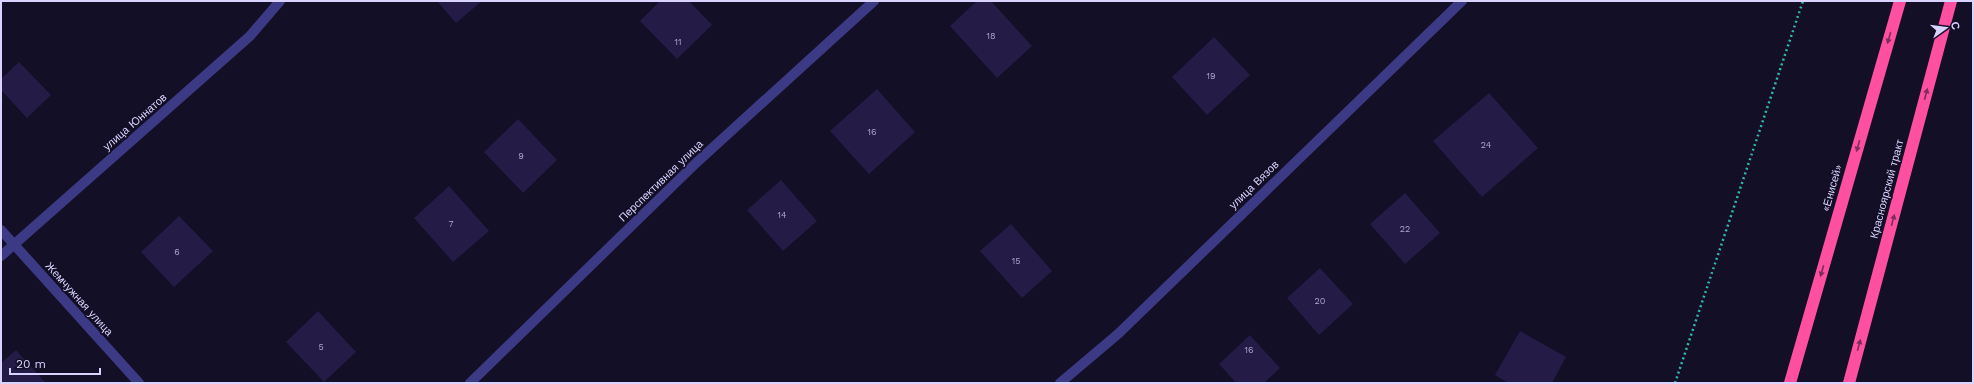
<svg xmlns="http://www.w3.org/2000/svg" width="1974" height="384" font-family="'Work Sans',sans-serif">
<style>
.building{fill:#241b47}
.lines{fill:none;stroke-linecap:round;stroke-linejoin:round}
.path{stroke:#2fb8b0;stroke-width:2.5;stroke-dasharray:2 3;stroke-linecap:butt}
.street{stroke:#3d3a85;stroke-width:10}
.highway{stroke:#ff4fa3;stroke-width:12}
.oneway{fill:#7d2c5e}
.labels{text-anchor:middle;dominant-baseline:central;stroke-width:3.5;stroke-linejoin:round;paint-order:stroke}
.number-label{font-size:9px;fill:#aca6d1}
.street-label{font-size:11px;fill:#d9d4ff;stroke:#130f26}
</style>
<rect width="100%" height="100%" fill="#130f26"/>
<!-- building -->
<path class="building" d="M437,1H482L456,23Z
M660,1H689L712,25L677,59L640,21Z
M977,1H991L1032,46L997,78L950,26Z
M1214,37L1250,75L1207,115L1172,77Z
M19,62L51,95L27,118L1,90V79Z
M877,89L915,132L869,174L830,131Z
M1489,93L1538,148L1482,197L1433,141Z
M518,119L557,160L523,193L484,152Z
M781,180L817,221L783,251L747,210Z
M449,186L489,231L453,262L414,218Z
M1405,193L1440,233L1405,264L1370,224Z
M179,216L213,251L174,287L141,252Z
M1011,224L1052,271L1022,298L980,251Z
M1320,268L1353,304L1319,335L1287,298Z
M318,311L356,352L324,382L286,342Z
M1520,331L1566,357L1552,383H1508L1495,375Z
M1250,335L1280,368L1264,383H1236L1219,364Z
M16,350L46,383H1V363Z"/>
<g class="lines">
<!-- path -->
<path class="path" d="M1675,383L1803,1"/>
<!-- street -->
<path class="street" d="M1,230L139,383
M1,256L250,36L280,1
M470,383L696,163L874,1
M1060,383L1118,334L1462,1"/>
<!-- highway -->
<path class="highway" d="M1790,383L1900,1
M1849,383L1951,1"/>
</g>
<!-- one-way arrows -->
<defs><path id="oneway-solid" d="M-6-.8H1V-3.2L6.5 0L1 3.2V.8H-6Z"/></defs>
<g class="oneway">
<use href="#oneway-solid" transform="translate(1889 38) rotate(106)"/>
<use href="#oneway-solid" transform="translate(1926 94) rotate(-75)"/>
<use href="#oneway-solid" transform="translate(1858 146) rotate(106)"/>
<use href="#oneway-solid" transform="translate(1893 220) rotate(-75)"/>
<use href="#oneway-solid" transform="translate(1822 271) rotate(106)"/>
<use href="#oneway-solid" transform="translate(1859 345) rotate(-75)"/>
</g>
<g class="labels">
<!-- number labels -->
<g class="number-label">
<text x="991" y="36">18</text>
<text x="678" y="42">11</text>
<text x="1211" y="76">19</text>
<text x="872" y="132">16</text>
<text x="1486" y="145">24</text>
<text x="521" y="156">9</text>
<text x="782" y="215">14</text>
<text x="451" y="224">7</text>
<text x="1405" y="229">22</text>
<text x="177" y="252">6</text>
<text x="1016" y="261">15</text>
<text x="1320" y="301">20</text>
<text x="321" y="347">5</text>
<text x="1249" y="350">16</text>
</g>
<!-- street labels -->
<g class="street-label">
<text transform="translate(135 122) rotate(-41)">улица Юннатов</text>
<text transform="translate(661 181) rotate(-44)">Перспективная улица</text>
<text transform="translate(1254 185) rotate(-44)">улица Вязов</text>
<text transform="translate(1832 188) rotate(-74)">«Енисей»</text>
<text transform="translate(1887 189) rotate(-75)">Красноярский тракт</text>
<text transform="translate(79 299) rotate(48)">Жемчужная улица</text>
</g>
</g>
<!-- border -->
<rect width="1974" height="384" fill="none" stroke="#d9d4ff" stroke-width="4"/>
<!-- north arrow -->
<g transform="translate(1946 28) rotate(76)" stroke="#130f26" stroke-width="3" paint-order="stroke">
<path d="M0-3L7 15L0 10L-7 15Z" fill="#d9d4ff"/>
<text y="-6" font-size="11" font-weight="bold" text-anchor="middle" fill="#d9d4ff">С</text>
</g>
<!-- scale -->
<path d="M10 368v6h90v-6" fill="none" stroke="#d9d4ff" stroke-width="2"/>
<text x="16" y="368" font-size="12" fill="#d9d4ff" stroke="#130f26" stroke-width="3" paint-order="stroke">20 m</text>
</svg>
